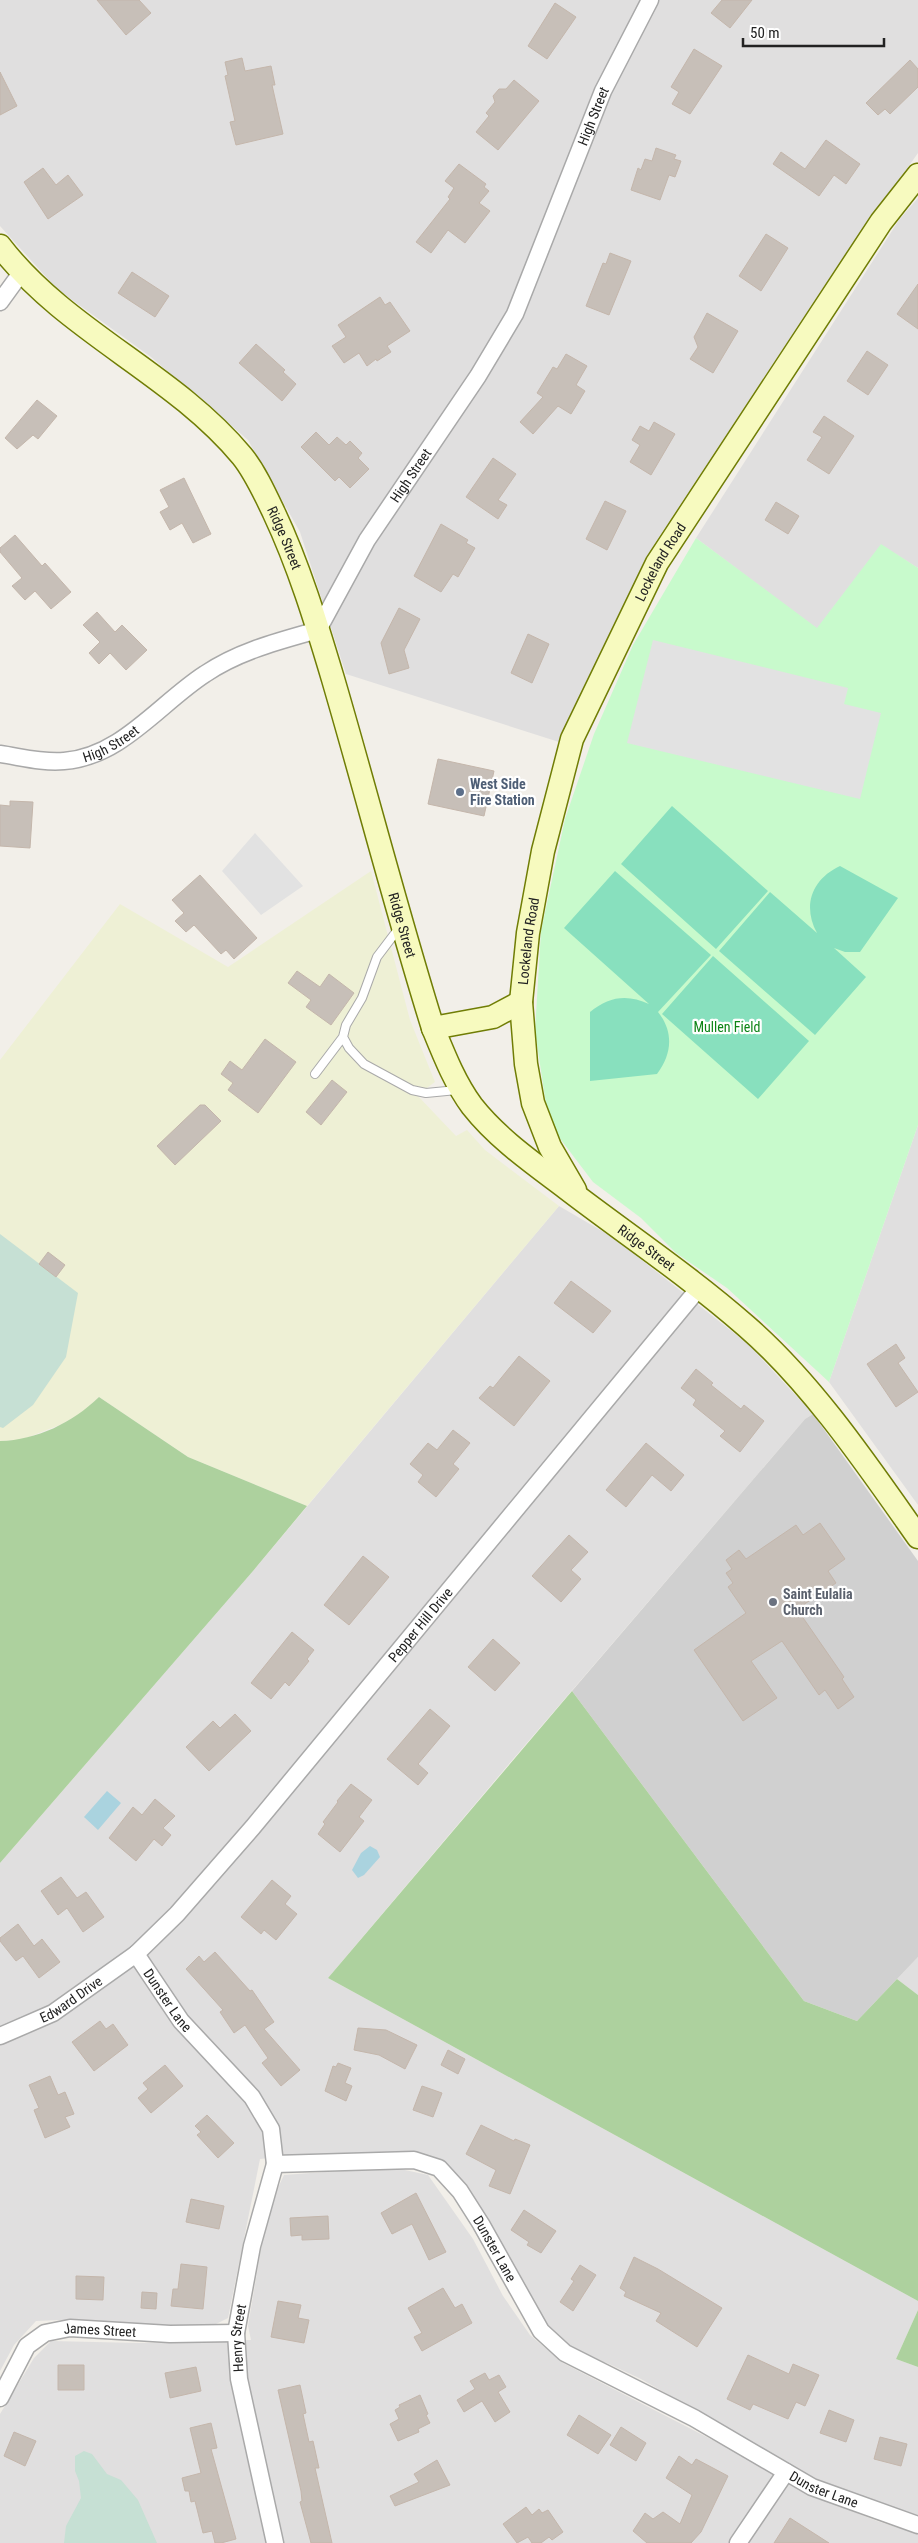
<svg xmlns="http://www.w3.org/2000/svg" width="918" height="2543" font-family="'Roboto Condensed',sans-serif">
<style>
.residential{fill:#e0dfdf}
.religious{fill:#d0d0d0}
.farmland{fill:#eef0d5}
.forest{fill:#add19e}
.wetland{fill:#c6e0d4}
.park{fill:#c8facc}
.pitch{fill:#88e0be}
.parking{fill:#e2e2e2}
.water{fill:#aad3df}
.building{fill:#c7bfb8;stroke:#c4b6ab}
.lines{fill:none;stroke-linecap:round;stroke-linejoin:round}
.lane-casing{stroke:#a9a9a9;stroke-width:10}
.street-casing{stroke:#a9a9a9;stroke-width:19}
.secondary-casing{stroke:#707d05;stroke-width:25}
.lane{stroke:#fff;stroke-width:8}
.street{stroke:#fff;stroke-width:16}
.secondary{stroke:#f7fabf;stroke-width:22}
.service-dot{fill:#5c6f8a;stroke:#fff;stroke-width:2}
.worship-dot{fill:#6b7280;stroke:#fff;stroke-width:2}
.labels{text-anchor:middle;dominant-baseline:central;stroke-width:4.5;stroke-linejoin:round;paint-order:stroke}
.street-label{font-size:14px;fill:#222;stroke:#fff}
.service-label{font-size:14px;font-weight:bold;fill:#4e5e75;stroke:#fff;text-anchor:start}
.park-label{font-size:14px;fill:#0c8416;stroke:#fff}
.worship-label{font-size:14px;font-weight:bold;fill:#5b616d;stroke:#fff;text-anchor:start}
</style>
<rect width="100%" height="100%" fill="#f2efe9"/>
<!-- residential -->
<path class="residential" d="M0,0H918V153L832,274L655,543L559,742L346,674L300,532L248,440L151,357L57,289L0,226Z
M918,198V568L881,545L817,629L696,538L899,220Z
M918,1125V1505L829,1382Z
M559,1206L614,1238L749,1345L813,1414L805,1419L514,1758L328,1978L918,2301V2310L896,2359L918,2367V2515L829,2487L641,2379L607,2363L592,2360L559,2343L444,2167L380,2154H310L260,2159L228,2318L210,2327L168,2328L60,2320L36,2321L14,2345L0,2371V1863L253,1571Z
M918,1957V1995L897,1979Z
M391,2167L428,2175L473,2239L503,2296L530,2335L563,2363L767,2468L799,2490L877,2521L918,2534V2543H0V2414L34,2358L51,2341L139,2343L251,2340L248,2326L262,2243L276,2192L284,2175Z"/>
<!-- religious -->
<path class="religious" d="M813,1414L918,1561V1957L857,2021L804,2001L572,1691L805,1419Z"/>
<!-- farmland -->
<path class="farmland" d="M371,871L410,1020L435,1082L417,1095L456,1136L467,1130L485,1150L559,1206L307,1506L188,1457L99,1397L83,1412L62,1424L21,1440L0,1441V1060L120,904L228,967Z"/>
<!-- forest -->
<path class="forest" d="M99,1397L188,1457L307,1506L253,1571L0,1863V1441C37,1440 72,1423 99,1397Z
M572,1691L804,2001L857,2021L897,1979L918,1995V2301L328,1978Z
M918,2310V2367L896,2359Z"/>
<!-- wetland -->
<path class="wetland" d="M0,1234L78,1293L66,1357L33,1405L3,1428L0,1427Z
M84,2451L92,2454L107,2474L121,2480L138,2500L157,2543H64L66,2526L81,2498L79,2481L75,2471V2456Z"/>
<!-- park -->
<path class="park" d="M696,538L817,628L881,544L918,568V1125L829,1382L727,1288L676,1253L641,1218L593,1182L549,1124L535,1031L541,931L565,819L594,734L633,645Z"/>
<!-- pitch -->
<path class="pitch" d="M672,806L768,891L716,949L621,864Z
M840,866L898,898L860,952H845L834,948L866,977L815,1035L719,951L770,892L817,933C802,906 812,879 840,866Z
M615,871L711,955L658,1012C674,1032 672,1054 657,1074L590,1081V1012C609,996 628,994 649,1004L564,928Z
M713,956L809,1041L758,1099L662,1014Z"/>
<!-- parking -->
<path class="parking" d="M653,640L848,688L844,704L881,713L860,799L627,743Z
M255,833L303,886L261,915L222,871Z"/>
<!-- water -->
<path class="water" d="M107,1791L121,1803L98,1830L84,1817Z
M370,1846L377,1850L380,1857L364,1875L358,1878L352,1870L361,1853Z"/>
<!-- building -->
<path class="building" d="M97,0H139L151,13L126,35Z
M722,0H752L730,28L711,13Z
M555,3L576,17L547,59L528,46Z
M694,49L722,66L690,114L672,104L679,92L671,87Z
M242,58L245,71L271,66L275,85H272L283,134L236,145L230,122L235,121L225,76L228,75L225,62Z
M910,60L918,69V87L890,114L885,109L878,115L866,103Z
M0,72L17,106L0,115Z
M514,80L539,101L498,150L476,132L489,116L486,113L495,102L493,96L499,89H506Z
M826,140L860,164L846,184L834,175L819,196L773,164L781,152L805,169Z
M656,148L676,155L674,159L681,161L675,177L669,175L660,200L631,190L638,168L641,170L645,159L652,161Z
M459,164L486,184L484,187L489,191L479,203L490,211L465,243L448,230L431,253L416,242L450,199L448,197L454,188L445,181Z
M43,168L56,185L68,175L83,195L48,219L24,182Z
M766,234L788,248L761,291L739,276Z
M610,253L631,261L609,315L586,306L603,263L606,264Z
M132,272L169,296L155,317L118,293Z
M918,284V329L897,314Z
M380,297L385,305L390,302L410,331L387,346L391,352L377,361L376,359L367,366L359,353L344,363L332,346L346,337L338,325Z
M707,313L738,331L713,373L690,359L698,347L694,337Z
M256,344L285,370L283,372L296,384L282,401L239,363Z
M867,351L888,365L868,395L847,381Z
M566,354L587,366L576,385L585,391L571,414L558,406L533,434L520,422L543,397L537,393L553,367L557,369Z
M37,400L57,416L38,439L33,435L17,449L5,438Z
M824,416L854,436L829,474L807,460L822,437L813,432Z
M654,422L675,434L651,475L630,462L640,445L632,440L640,426L649,431Z
M316,432L329,445L337,437L346,445L350,441L362,453L358,458L369,469L350,488L339,477L335,481L301,447Z
M493,458L516,474L498,500L507,505L498,519L466,497Z
M184,478L211,534L193,543L182,523L170,530L160,512L169,507L160,490Z
M605,501L626,511L607,550L586,539Z
M776,502L799,516L788,534L765,520Z
M441,524L468,540L466,543L475,548L458,577L453,574L441,592L414,576Z
M15,535L42,566L45,563L71,592L51,609L35,591L25,600L12,586L22,578L0,552V548Z
M399,608L420,619L404,650L409,668L389,674L381,643Z
M97,612L115,632L122,625L147,650L126,670L110,653L99,664L89,653L100,642L83,625Z
M528,634L549,644L532,683L511,673Z
M438,759L494,771L484,816L428,804Z
M10,801L33,802L30,848L0,846V805L10,806Z
M200,875L257,938L234,959L226,950L221,954L194,925L186,932L175,921L184,913L172,900Z
M297,971L320,987L329,974L354,993L331,1025L306,1007L311,1000L288,983Z
M265,1039L296,1062L258,1113L228,1090L233,1083L221,1074L230,1061L242,1070Z
M332,1080L347,1092L321,1125L306,1112Z
M200,1105H205L221,1121L175,1165L157,1146Z
M48,1252L65,1265L56,1277L39,1264Z
M571,1281L611,1311L593,1333L554,1303Z
M896,1344L905,1358L898,1363L918,1392L896,1407L867,1364Z
M519,1356L550,1381L514,1426L479,1398L490,1386L493,1388Z
M696,1369L713,1383L711,1385L741,1409L744,1405L764,1421L740,1452L720,1436L725,1431L693,1405L696,1400L681,1388Z
M453,1430L470,1443L453,1464L459,1469L436,1497L418,1482L423,1475L410,1464L428,1443L437,1450Z
M646,1443L684,1475L671,1491L652,1475L626,1507L606,1490Z
M820,1523L845,1559L828,1571L836,1583L797,1609L844,1677L842,1679L854,1697L838,1709L825,1690L819,1695L782,1641L751,1661L777,1698L743,1721L694,1650L746,1613L728,1587L733,1583L726,1573L732,1569L726,1560L739,1550L746,1559L796,1525L803,1535Z
M569,1535L588,1552L571,1570L581,1579L561,1602L532,1576Z
M363,1556L389,1577L349,1625L324,1605Z
M292,1632L314,1650L307,1659L309,1661L289,1686L285,1682L271,1699L251,1683Z
M493,1639L520,1663L495,1691L468,1667Z
M430,1709L450,1726L418,1764L428,1773L418,1785L387,1759Z
M235,1714L251,1731L209,1771L186,1747L213,1721L220,1728Z
M351,1784L372,1800L359,1817L364,1821L340,1852L318,1834L325,1824L323,1822L338,1802L337,1801Z
M155,1799L175,1816L163,1828L171,1835L162,1846L154,1839L136,1861L109,1838L133,1807L142,1815Z
M61,1877L77,1898L86,1892L104,1917L83,1932L67,1908L58,1915L41,1891Z
M272,1880L291,1896L285,1904L297,1914L276,1940L264,1930L261,1934L241,1917Z
M18,1924L34,1946L42,1939L60,1962L39,1978L23,1956L16,1961L0,1941V1938Z
M215,1952L250,1991L252,1990L274,2022L264,2029L300,2070L281,2086L262,2063L268,2058L245,2025L234,2033L220,2012L223,2010L186,1969L199,1956L204,1962Z
M100,2021L106,2029L113,2024L128,2045L94,2071L72,2042Z
M358,2028L386,2030L417,2045L405,2069L379,2055L354,2050Z
M448,2050L465,2059L458,2074L441,2065Z
M338,2063L351,2068L345,2083L352,2086L346,2101L325,2091L333,2066L336,2067Z
M165,2065L183,2086L151,2113L138,2098L148,2089L143,2083Z
M50,2076L58,2095L65,2092L74,2114L65,2117L70,2127L45,2138L34,2110L39,2108L29,2085Z
M422,2086L442,2093L433,2117L413,2110Z
M207,2115L234,2143L218,2158L197,2135L201,2132L195,2126Z
M481,2125L514,2141L515,2139L530,2145L510,2194L489,2186L496,2170L466,2154Z
M416,2193L446,2252L429,2260L412,2224L392,2234L381,2213Z
M191,2199L224,2206L219,2229L186,2222Z
M524,2210L556,2231L541,2253L527,2245L529,2242L511,2230Z
M328,2216L329,2239L302,2240V2235L291,2236L290,2218Z
M634,2257L658,2269L722,2308L697,2347L656,2321L661,2313L624,2296L626,2292L620,2288Z
M181,2264L207,2267L203,2309L171,2306L173,2289H178Z
M580,2265L596,2275L573,2311L560,2302L574,2281L571,2279Z
M76,2276L104,2277L103,2300L76,2299Z
M443,2288L455,2308L462,2304L472,2323L422,2351L414,2337L422,2333L408,2308Z
M142,2292L157,2293L156,2309L141,2308Z
M278,2301L301,2305L298,2318L309,2320L304,2343L271,2337Z
M748,2355L789,2374L793,2364L819,2375L805,2406L796,2402L788,2419L753,2404L750,2410L727,2399Z
M58,2365H84V2390H58Z
M196,2367L201,2391L170,2398L165,2373Z
M485,2373L489,2380L499,2375L506,2387L498,2392L510,2412L495,2422L482,2401L464,2412L457,2400L475,2389L470,2381Z
M300,2385L306,2413L303,2414L309,2442L313,2441L319,2468H315L332,2543H311L300,2502L302,2501L301,2491L278,2390Z
M420,2395L428,2414L426,2415L430,2423L418,2429L419,2432L398,2441L390,2424L399,2419L395,2410L400,2407L399,2405Z
M829,2410L854,2420L846,2442L820,2433Z
M579,2415L611,2435L598,2454L567,2435Z
M211,2423L217,2448L211,2449L236,2539L221,2543H215L212,2531L203,2533L195,2501L191,2502L189,2491H185L182,2478L201,2473L190,2428Z
M621,2427L646,2443L636,2461L610,2445Z
M14,2432L36,2441L25,2466L4,2456Z
M880,2437L907,2444L901,2466L874,2459Z
M679,2456L692,2465L696,2459L728,2476L701,2532L691,2543H647L633,2531L645,2513L653,2519L663,2512L680,2524L692,2495L666,2478Z
M437,2460L450,2485L395,2506L390,2496L419,2482L414,2474Z
M526,2507L532,2515L539,2509L542,2513L548,2510L563,2532L552,2540L549,2537L541,2543H532L528,2537L517,2543L503,2524Z
M790,2518L829,2543H774Z"/>
<g class="lines">
<defs>
<path id="lane" d="M343,1037L349,1048L364,1064L412,1090L426,1093L457,1090
M315,1074L343,1037L346,1025L362,998L377,957L399,928"/>
<g id="street">
<path d="M0,302L21,273"/>
<path id="s1" d="M0,754C21,757 43,763 64,761C121,757 160,703 205,674C239,651 279,641 318,630L367,540L478,376L515,314L603,91L650,0"/>
<path id="s2" d="M136,1954L181,2021L252,2097L271,2129L275,2164L414,2160L439,2168L460,2191L481,2224L541,2331L565,2353L694,2418L812,2487L918,2525"/>
<path id="s3" d="M0,2036L53,2013L136,1954L177,1914L253,1827L699,1288"/>
<path id="s4" d="M0,2398L27,2346L45,2333L70,2328L170,2334L236,2333"/>
<path id="s5" d="M275,2543L239,2379L236,2333L252,2246L275,2164"/>
<path d="M738,2543L786,2472"/>
</g>
<g id="secondary">
<path id="s6" d="M0,246C66,332 173,373 242,456C255,472 265,494 274,513C299,566 316,622 333,679C367,795 397,913 433,1028C444,1055 455,1083 472,1106C498,1139 533,1163 566,1188C626,1234 689,1276 746,1326C812,1383 868,1466 918,1537"/>
<path d="M433,1028L493,1017L521,1002"/>
<path id="s7" d="M575,1190L550,1147L533,1103L526,1064L521,1002L528,933L543,851L572,739L657,563L881,222L918,175"/>
</g>
</defs>
<!-- lane casing -->
<use href="#lane" class="lane-casing"/>
<!-- street casing -->
<use href="#street" class="street-casing"/>
<!-- secondary casing -->
<use href="#secondary" class="secondary-casing"/>
<!-- lane -->
<use href="#lane" class="lane"/>
<!-- street -->
<use href="#street" class="street"/>
<!-- secondary -->
<use href="#secondary" class="secondary"/>
</g>
<!-- markers -->
<circle class="service-dot" cx="460" cy="792" r="5"/>
<circle class="worship-dot" cx="773" cy="1602" r="5"/>
<g class="labels">
<!-- street labels -->
<g class="street-label">
<text stroke="none"><textPath href="#s1" startOffset="940">High Street</textPath></text>
<text stroke="none"><textPath href="#s1" startOffset="535">High Street</textPath></text>
<text stroke="none"><textPath href="#s6" startOffset="414">Ridge Street</textPath></text>
<text stroke="none"><textPath href="#s7" startOffset="665">Lockeland Road</textPath></text>
<text stroke="none"><textPath href="#s1" startOffset="115">High Street</textPath></text>
<text stroke="none"><textPath href="#s6" startOffset="819">Ridge Street</textPath></text>
<text stroke="none"><textPath href="#s7" startOffset="260">Lockeland Road</textPath></text>
<text stroke="none"><textPath href="#s6" startOffset="1239">Ridge Street</textPath></text>
<text stroke="none"><textPath href="#s3" startOffset="595">Pepper Hill Drive</textPath></text>
<text stroke="none"><textPath href="#s3" startOffset="80">Edward Drive</textPath></text>
<text stroke="none"><textPath href="#s2" startOffset="56">Dunster Lane</textPath></text>
<text stroke="none"><textPath href="#s2" startOffset="521">Dunster Lane</textPath></text>
<text stroke="none"><textPath href="#s4" startOffset="136">James Street</textPath></text>
<text stroke="none"><textPath href="#s5" startOffset="209">Henry Street</textPath></text>
<text stroke="none"><textPath href="#s2" startOffset="941">Dunster Lane</textPath></text>
</g>
<!-- service labels -->
<g class="service-label">
<text x="470" y="784">West Side<tspan x="470" dy="16">Fire Station</tspan></text>
</g>
<!-- park labels -->
<g class="park-label">
<text x="727" y="1027">Mullen Field</text>
</g>
<!-- worship labels -->
<g class="worship-label">
<text x="783" y="1594">Saint Eulalia<tspan x="783" dy="16">Church</tspan></text>
</g>
</g>
<!-- scale -->
<path d="M743 38v8h141v-8" fill="none" stroke="#222222" stroke-width="2.5"/>
<text x="750" y="38" font-size="15" fill="#222222" stroke="#ffffff" stroke-width="4" paint-order="stroke">50 m</text>
</svg>
